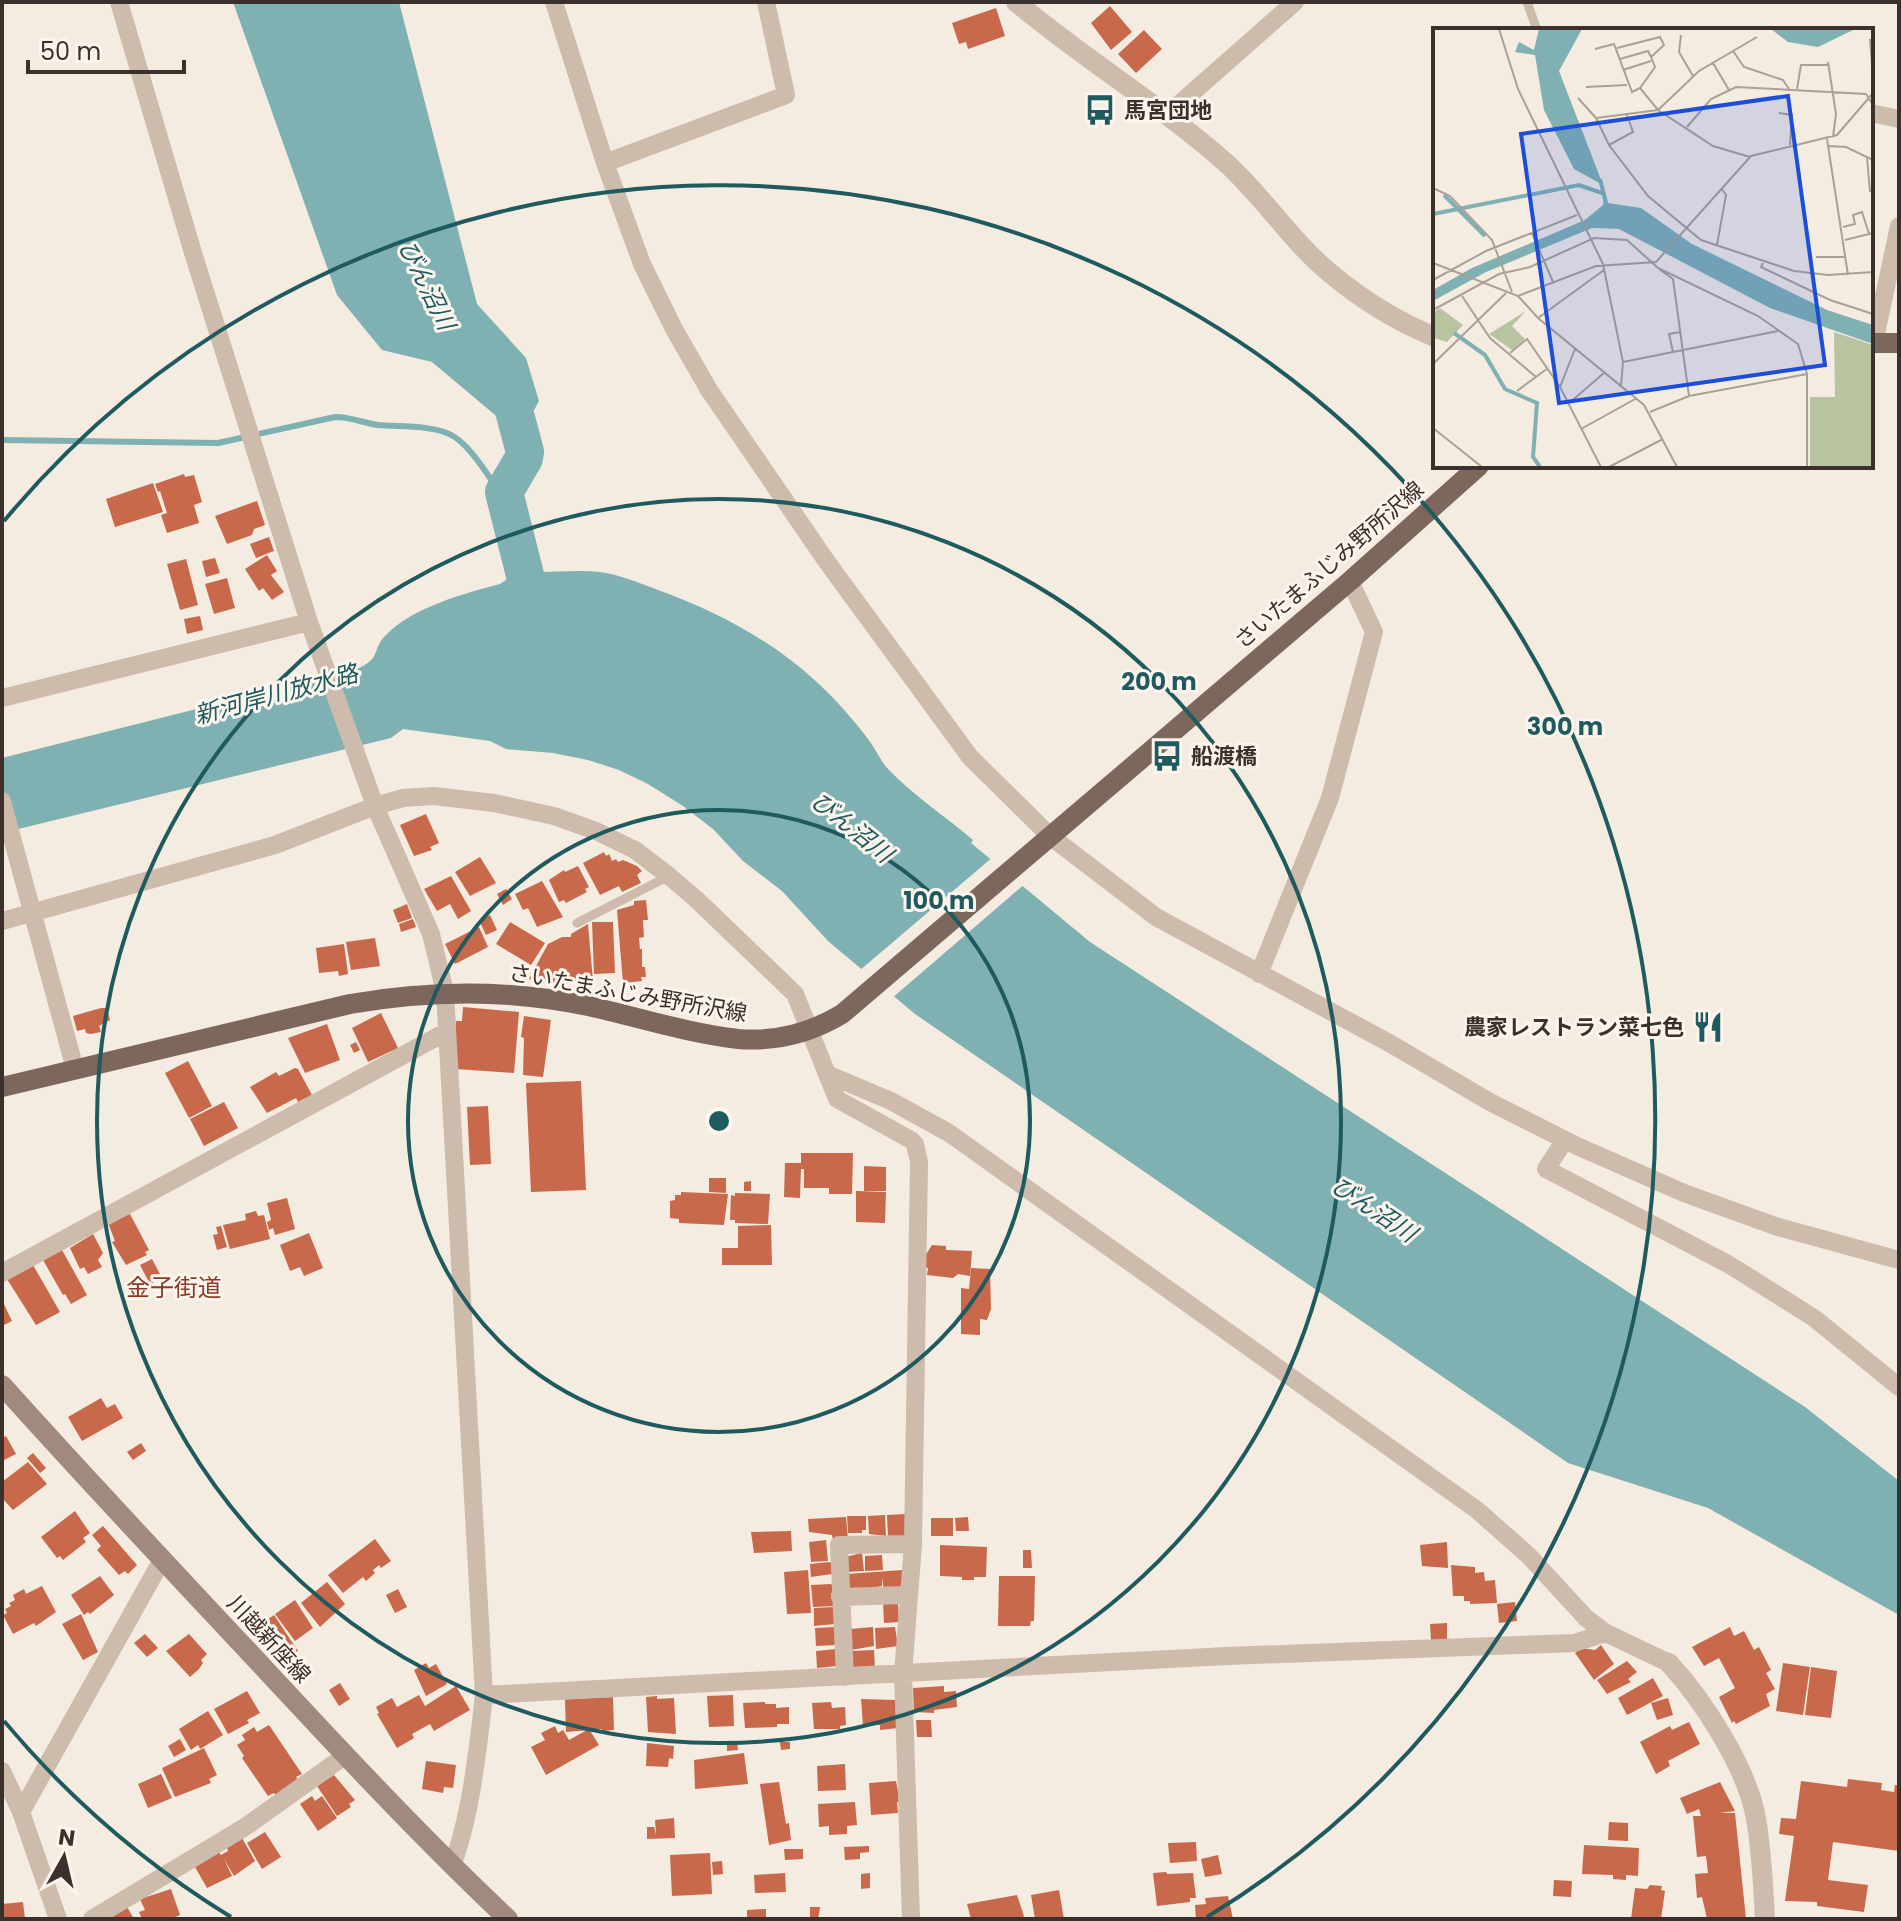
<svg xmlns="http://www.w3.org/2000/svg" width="1901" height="1921" font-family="Poppins,'Noto Sans JP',sans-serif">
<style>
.water{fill:#7fb0b2}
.pier{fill:#f4ebe1}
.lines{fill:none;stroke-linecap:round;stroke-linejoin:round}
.stream{stroke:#7fb0b2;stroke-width:6}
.river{stroke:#7fb0b2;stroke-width:38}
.building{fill:#c8694b}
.service{stroke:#cdbbac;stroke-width:9}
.minor{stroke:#cdbbac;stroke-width:18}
.tertiary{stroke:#cdbbac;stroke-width:20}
.secondary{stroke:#a18a7d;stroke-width:20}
.primary{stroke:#7d675c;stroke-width:20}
.ring{fill:none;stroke:#1f5a5e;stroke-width:4}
.labels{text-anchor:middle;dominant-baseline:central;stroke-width:6;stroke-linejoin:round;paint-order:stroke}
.poi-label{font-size:22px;font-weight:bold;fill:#3b302b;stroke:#fbf5ee;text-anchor:start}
.street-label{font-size:22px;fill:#3b302b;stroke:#fbf5ee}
.water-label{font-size:24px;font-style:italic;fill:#1f5a5e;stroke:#fbf5ee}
.neighbourhood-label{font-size:24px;fill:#8c3b22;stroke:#fbf5ee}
.inset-river{fill:none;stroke:#7fb0b2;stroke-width:4}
.inset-road{fill:none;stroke:#aaa098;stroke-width:2}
.view{fill:#1d4ed8;fill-opacity:0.15;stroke:#1d4ed8;stroke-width:4}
.inset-edge{fill:none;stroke:#3b302b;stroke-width:4}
.centre{fill:#1f5a5e;stroke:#fbf5ee;stroke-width:4}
.ring-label{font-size:24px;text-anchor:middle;font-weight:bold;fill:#1f5a5e;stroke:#fbf5ee;stroke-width:6;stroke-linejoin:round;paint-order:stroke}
</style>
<rect width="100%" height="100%" fill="#f4ebe1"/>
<!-- water -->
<path class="water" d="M233,2H399L477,304L526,358L539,401L520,436L432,362L382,350L337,295Z
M516,526L524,560L531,559L539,572C559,572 580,570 600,572C620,575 640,583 658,590C727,615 787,649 837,702C848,714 859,727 868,739C876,749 880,761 889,770C914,796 945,816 973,840L971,843L1090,942L1805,1407L1899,1481V1615L1708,1508L1568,1463L915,1014L828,941L782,891L743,861L713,829L683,806L648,784L619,770L588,760L553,753L506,749L490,741L403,729L391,738L2,833V758L359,668C381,658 372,650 385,636C411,608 465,593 500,584L506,580L508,565L512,563L507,529Z"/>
<!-- pier -->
<path class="pier" d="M994,856L1026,883L891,999L859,971Z"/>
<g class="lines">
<!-- stream -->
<path class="stream" d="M2,440L218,443L335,417C351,417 363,423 378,425C400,427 426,425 447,433C467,440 488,475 500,493L504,492"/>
<!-- river -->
<path class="river" d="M508,388L525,452L524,458L504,492L525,575"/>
</g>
<!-- building -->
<path class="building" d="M1110,6L1132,32L1111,50L1091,23Z
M996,8L1005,36L968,49L966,42L959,44L952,23Z
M1144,30L1162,49L1136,73L1118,54Z
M184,474L185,477L194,475L202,502L194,505L199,523L167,533L161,515L167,513L160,491L158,492L155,484Z
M153,483L163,512L115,527L106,499Z
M257,501L265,525L254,529L252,535L227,544L215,516Z
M269,537L274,551L256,558L250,544Z
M267,555L277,571L271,575L284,592L272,600L263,588L259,591L245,569Z
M215,558L220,573L206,577L202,561Z
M186,559L198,605L180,610L167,564Z
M227,578L235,608L214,614L205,584Z
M200,616L203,630L187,634L184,619Z
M426,814L439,843L430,847L432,850L414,856L400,825Z
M604,852L606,856L609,854L612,861L616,859L618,862L623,860L637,866L642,871L637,875L641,883L622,892L619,886L600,895L583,863Z
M480,857L496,883L470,896L455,872Z
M578,866L589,887L585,889L587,892L566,903L564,900L559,902L549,880L564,870L565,872Z
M451,876L471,911L458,919L450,904L437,911L424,889Z
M542,881L563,917L537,927L528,908L523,910L515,894Z
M506,889L512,899L503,905L497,894Z
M646,900L648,920H643L644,937L639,938L640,949H642V967H645L646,977H641L642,981L623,983L617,910L634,905V901Z
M407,904L412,918L398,923L393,910Z
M490,915L497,930L486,935L479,920Z
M413,919L416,927L401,932L399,924Z
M510,922L545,943L531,965L496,944Z
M592,922H613L615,973L594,974Z
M588,924L593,981L561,984L529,979L548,944L562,937H571V934Z
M479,927L488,947L455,964L445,944Z
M375,938L380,966L351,970L346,942Z
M344,944L348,974L339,976L338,971L319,973L316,948Z
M463,1007L519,1012L514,1073L456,1069V1021H462Z
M101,1008H107L110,1020L99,1026L101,1032L91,1034L86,1033L85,1029L77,1031L73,1016Z
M381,1013L398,1048L368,1062L352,1028Z
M524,1016L551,1020L543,1077L523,1075L524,1038L521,1037Z
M327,1024L340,1060L305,1073L288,1038Z
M356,1042L360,1050L354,1053L350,1045Z
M188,1061L212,1106L189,1118L165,1073Z
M295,1068L298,1069L312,1095L298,1102L296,1098L267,1113L250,1087L276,1072L279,1076Z
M581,1081L586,1190L531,1192L526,1083Z
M224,1102L238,1128L204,1146L190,1119Z
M488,1106L491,1164L470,1165L467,1107Z
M801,1153H853L852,1194H829V1188H804V1169H801L800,1198L784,1197L785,1163H801Z
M864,1166L886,1167V1191H864Z
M709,1178H726V1193L709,1192Z
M751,1181V1191H744V1182Z
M856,1191L886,1192L885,1223L856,1222Z
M681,1192L728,1194L724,1225L679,1223V1219L670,1218V1201L675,1200V1195H681Z
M735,1193L770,1194L768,1224L735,1223V1220H730L731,1195L735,1196Z
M287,1198L295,1229L275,1235L273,1228L269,1230L267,1222L271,1220L267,1203Z
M256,1211L258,1216L264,1215L270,1239L230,1249L223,1225L246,1220L245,1214Z
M130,1214L149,1250L145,1252L147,1255L126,1265L112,1242L115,1241L108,1223Z
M771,1225L772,1265H722V1248H738V1226Z
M221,1226L227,1247L217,1250L213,1235L218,1234L216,1227Z
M309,1233L323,1268L304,1276L300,1267L290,1271L280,1245Z
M93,1234L103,1253L98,1260L102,1267L88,1274L84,1267L80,1269L70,1248Z
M932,1245L946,1246V1250L972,1251L970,1276L958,1274L953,1278L927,1275L928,1268L924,1267L925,1256Z
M62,1250L87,1295L71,1304L65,1294L63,1295L43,1260Z
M152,1259L162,1278L150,1284L140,1265Z
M33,1265L60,1312L36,1325L7,1279Z
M971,1268L990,1269L991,1309L987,1320L980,1319V1335L961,1334V1288L969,1289Z
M2,1300L12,1321L2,1326Z
M101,1398L107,1408L115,1404L123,1418L82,1441L68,1417Z
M6,1436L16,1454L2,1461V1438Z
M141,1443L146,1451L133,1460L127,1452Z
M33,1453L46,1468L40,1473L27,1458Z
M28,1462L47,1484L13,1510L2,1498V1482Z
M75,1511L90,1533L83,1538L86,1542L63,1560L60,1556L57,1558L41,1537Z
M906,1514L905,1536L888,1537L887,1515Z
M885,1515L886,1536L869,1534L868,1516Z
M847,1516H866V1530H862V1533H848Z
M846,1517L848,1539L833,1540L832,1535L809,1532L808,1519Z
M968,1517L969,1531H956L955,1518Z
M931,1518H953V1536H931Z
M103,1526L137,1565L128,1574L125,1571L119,1575L97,1550L101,1546L92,1535Z
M791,1531L792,1551L754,1553L751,1532Z
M375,1539L391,1561L381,1568L379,1565L373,1570L375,1573L366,1581L363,1577L343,1593L328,1575Z
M826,1540L828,1561L811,1562L809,1542Z
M1447,1542L1448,1568L1422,1566L1420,1545Z
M940,1545L987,1547L986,1577H974V1580H962V1577L940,1576Z
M1023,1550H1031L1032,1568H1023Z
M862,1553L864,1571L846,1572L845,1557Z
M882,1555L883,1570L865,1571V1556Z
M829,1562L831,1563L832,1574L811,1577L810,1564Z
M1451,1565L1475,1567V1573L1484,1572L1485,1581L1495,1580L1497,1603L1470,1604V1601H1464V1596H1453Z
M808,1570L811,1613L787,1614L784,1572Z
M903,1570L904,1586L884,1590L882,1578V1586L850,1592L847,1574Z
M100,1576L114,1595L90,1614L88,1612L84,1615L71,1595Z
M999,1576H1035L1034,1621H1031L1030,1626H998Z
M327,1582L345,1604L320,1627L301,1603Z
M830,1584L833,1585V1593H831L834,1606L813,1607L811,1585Z
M42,1586L56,1612L36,1626L34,1623L13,1634L3,1615L7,1613L5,1609L11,1606L9,1603L15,1600L13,1595L24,1589L26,1594Z
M398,1589L407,1607L395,1613L386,1595Z
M295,1600L313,1628L295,1641L275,1614Z
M883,1602H898L899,1622L884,1623Z
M1515,1602L1517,1621L1499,1623L1497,1604Z
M833,1607L835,1624L814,1626V1608Z
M81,1614L98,1652L83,1660L62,1624Z
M274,1615L298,1651L280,1663L253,1630Z
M1447,1623V1640H1431L1430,1624Z
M835,1627L836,1645L816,1646L815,1628Z
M873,1627L874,1646L851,1650L850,1629Z
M895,1627L898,1646L876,1649L875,1628Z
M1730,1627L1734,1636L1744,1631L1754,1650L1759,1647L1771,1670L1766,1673L1775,1689L1766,1694L1770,1706L1736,1724L1734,1721L1732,1723L1719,1697L1735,1688L1719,1658L1704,1666L1692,1647Z
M145,1634L158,1648L147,1657L134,1643Z
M189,1634L207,1654L201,1660L203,1663L199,1669L190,1677L166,1651Z
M1601,1645L1614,1664L1594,1680L1575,1653L1582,1648L1595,1650Z
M836,1649L838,1666L817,1668L816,1651Z
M874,1650L875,1669L852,1670L851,1651Z
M1627,1661L1637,1672L1628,1679L1631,1682L1607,1694L1597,1680Z
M426,1663L429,1668L436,1664L447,1684L426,1696L414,1670Z
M1783,1663L1810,1667L1803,1715L1776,1711Z
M1811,1667L1837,1671L1831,1718L1805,1715Z
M1653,1678L1663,1696L1627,1715L1618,1698Z
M340,1683L350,1699L339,1706L329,1690Z
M456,1686L470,1710L434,1731L430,1724L412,1734L414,1738L397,1748L377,1714L379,1713L376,1707L392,1698L397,1707L419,1695L425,1706Z
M944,1686V1692L956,1691L957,1707L934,1710V1713L914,1712L913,1688Z
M247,1691L260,1713L247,1720L249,1723L228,1734L214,1709Z
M733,1695L734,1726L709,1727L707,1696Z
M657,1696V1699L674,1698L676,1734L648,1732L646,1697Z
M613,1697L614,1730L602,1731V1729L566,1732L565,1699Z
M1668,1698L1673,1715L1657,1720L1651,1703Z
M861,1699L896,1700L898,1728L880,1730V1725L863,1726Z
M765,1702V1704H776V1708L789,1707V1724H777V1727L745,1728L743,1703Z
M831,1702L832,1708L845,1707L846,1725L840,1726V1729H814L812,1703Z
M208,1711L223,1735L200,1749L198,1745L191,1750L179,1729Z
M916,1720H931L932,1737H917Z
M1689,1722L1700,1744L1668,1761L1670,1766L1656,1774L1640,1742L1670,1726L1672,1730Z
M269,1725L302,1774L296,1777L299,1781L276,1795L274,1793L268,1796L242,1758L244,1756L237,1745L245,1740L242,1735L254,1727L257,1732Z
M555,1726L558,1733L563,1730L569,1740L589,1729L599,1745L546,1775L531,1747L545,1740L541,1733Z
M180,1739L186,1750L174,1757L168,1746Z
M737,1741L738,1750L727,1751V1742Z
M780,1742H790V1749L781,1750Z
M647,1743L674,1746L673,1759L669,1758L668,1767L646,1766Z
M204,1748L217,1775L209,1779L211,1783L175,1797L162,1768Z
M744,1753L748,1784L695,1789L694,1760Z
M426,1761L456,1765L453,1788L444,1787L443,1793L422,1789Z
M845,1764L846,1790L818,1791L817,1766Z
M161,1774L172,1798L148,1808L138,1784Z
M334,1775L355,1800L349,1804L351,1807L337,1816L317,1786Z
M1848,1779L1882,1783L1881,1790L1894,1792L1895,1785H1899V1851L1833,1842L1828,1880L1868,1885L1864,1912L1817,1906V1902L1785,1901L1794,1836L1779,1834L1781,1818L1796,1819L1801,1781L1847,1787Z
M896,1781L900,1802H897L898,1813L871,1815L869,1783Z
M779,1782L786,1824L789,1823L791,1840L769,1845L760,1784Z
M1720,1782L1735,1811L1720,1813H1735L1746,1919H1707L1702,1897L1697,1898L1695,1874L1708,1873L1706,1856L1697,1857L1693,1816H1701L1699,1809L1687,1814L1680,1798Z
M312,1796L315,1801L322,1796L337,1818L318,1831L300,1804Z
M855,1802L857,1825L847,1826V1834L829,1835V1826L819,1827L818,1804Z
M674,1818L675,1838L647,1839V1827H654L656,1835L655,1820Z
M1609,1822L1628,1823V1841L1608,1840Z
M265,1832L281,1857L262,1869L247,1843Z
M242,1838L255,1861L234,1876L224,1859L232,1876L207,1888L195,1867L218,1851L221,1855L228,1851L227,1847Z
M1196,1842L1197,1861L1170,1863L1168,1843Z
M1584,1845L1639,1848L1638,1876L1626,1875V1880L1613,1879V1875L1582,1874Z
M869,1846V1852L860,1853V1859L845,1860L844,1847Z
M784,1849H803V1859L785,1860Z
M710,1853L712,1894L672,1896L670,1855Z
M1218,1855L1222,1874L1205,1877L1201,1859Z
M722,1861L723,1874L713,1875L712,1862Z
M1166,1872L1167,1874L1193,1873L1196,1898H1190V1902L1157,1906L1153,1873Z
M785,1873L786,1892L755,1893L754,1875Z
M870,1873V1888L861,1889V1874Z
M1554,1880L1572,1881L1571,1897L1553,1896Z
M1650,1885L1662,1886L1661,1890L1665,1891L1661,1919H1631L1635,1888L1647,1889Z
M171,1889L180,1915L171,1919H142L139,1912L145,1910L140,1899Z
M1059,1890L1064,1919H1035L1031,1895Z
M1017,1895L1024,1916L1022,1919H971L967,1904Z
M1228,1896L1233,1919H1196L1195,1905L1206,1904L1205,1898Z
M23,1902L25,1919H2V1904Z
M126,1905L134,1919H103Z
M810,1907H820L818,1919H810Z
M766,1909V1919H747V1910Z"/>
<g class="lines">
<!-- service -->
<path class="service" d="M1527,2L1537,30
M577,923L669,876"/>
<!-- minor -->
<path class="minor" d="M119,2L194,256L309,622L375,806L431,934L445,992L484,1695C478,1748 471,1816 452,1866
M554,2L605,163L642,264L674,329L709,390L827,562L970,757L1050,836L1156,917L1391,1044L1490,1102L1577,1146L1684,1193L1775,1226L1899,1260
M1871,113L1899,119
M1168,114L1295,2
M605,163L786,95L766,2
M1874,343L1899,226
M2,698L309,622
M2,801L75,1069
M2,921L275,845L375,806L403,798L434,796L494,803L554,816L596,831L635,850L669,876L696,899L795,994L827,1074L891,1101L949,1133L1477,1510L1529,1556L1586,1618L1606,1633L1669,1663
M1259,974L1330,798L1374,632L1350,581
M827,1074L837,1099L911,1140L915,1144L919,1162L913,1544L903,1674L911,1919
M1565,1140L1546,1169L1728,1264L1814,1318L1899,1387
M2,1273L446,1032
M840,1597L907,1595
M845,1677L839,1545L913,1544
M484,1695L1227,1656L1574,1643L1606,1633
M2,1771L21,1812L58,1919
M21,1812L162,1560
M92,1919L245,1827L346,1755"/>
<!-- tertiary -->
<path class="tertiary" d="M1016,2C1084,59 1159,104 1225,162C1263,196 1291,241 1330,273C1361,299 1398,322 1435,337
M1669,1663C1703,1700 1748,1769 1756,1819C1762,1852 1763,1886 1765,1919"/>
<!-- secondary -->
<path class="secondary" d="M2,1385C87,1480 175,1573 262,1666C342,1752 422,1838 508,1919"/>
<!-- primary -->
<path class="primary" d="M1871,343H1899
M2,1087L350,1004C430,990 508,989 588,1006C638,1017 687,1033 738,1039C775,1042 809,1034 842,1014L1350,581L1479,466"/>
</g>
<!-- distance rings -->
<g class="ring">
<circle cx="719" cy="1121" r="311"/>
<circle cx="719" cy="1121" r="622"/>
<path d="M231 1917A934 934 0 0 1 4 1721M4 521A934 934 0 1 1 1207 1917"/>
</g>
<!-- icons -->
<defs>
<symbol id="bus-bare" viewBox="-9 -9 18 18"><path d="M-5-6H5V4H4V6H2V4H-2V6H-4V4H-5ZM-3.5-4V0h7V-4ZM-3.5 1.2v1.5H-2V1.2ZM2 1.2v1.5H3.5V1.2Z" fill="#1f5a5e" stroke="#fbf5ee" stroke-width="2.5" paint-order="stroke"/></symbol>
<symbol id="restaurant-bare" viewBox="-9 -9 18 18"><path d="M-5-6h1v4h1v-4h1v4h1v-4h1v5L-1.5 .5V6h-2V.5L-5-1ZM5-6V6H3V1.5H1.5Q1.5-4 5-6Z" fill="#1f5a5e" stroke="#fbf5ee" stroke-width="2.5" paint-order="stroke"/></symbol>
</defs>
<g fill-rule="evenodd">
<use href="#bus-bare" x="1078" y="88" width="44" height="44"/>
<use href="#bus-bare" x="1145" y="734" width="44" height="44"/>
<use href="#restaurant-bare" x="1686" y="1005" width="44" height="44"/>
</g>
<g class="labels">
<!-- poi labels -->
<g class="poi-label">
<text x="1124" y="110">馬宮団地</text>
<text x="1191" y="756">船渡橋</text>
<text x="1684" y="1027" text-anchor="end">農家レストラン菜七色</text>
</g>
<!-- street labels -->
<g class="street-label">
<text transform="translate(1329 565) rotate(-41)">さいたまふじみ野所沢線</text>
<text transform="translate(628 993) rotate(10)">さいたまふじみ野所沢線</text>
<text transform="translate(269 1639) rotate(47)">川越新座線</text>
</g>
<!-- water labels -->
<g class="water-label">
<text transform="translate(427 285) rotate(64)">びん沼川</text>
<text transform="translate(276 694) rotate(-15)">新河岸川放水路</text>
<text transform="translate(852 827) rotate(39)">びん沼川</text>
<text transform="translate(1374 1209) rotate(34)">びん沼川</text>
</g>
<!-- neighbourhood labels -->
<g class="neighbourhood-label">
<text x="174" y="1287">金子街道</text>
</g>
</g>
<!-- overview -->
<g transform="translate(1433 28)">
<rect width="440" height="440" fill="#f4ebe1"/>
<path d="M7,280L30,297L14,314L0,310V285ZM93,283L79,298L92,311L79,322L56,306ZM401,304L440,317V439H377V369H402Z" fill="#b8c4a0"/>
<path d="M106,1H149L126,43L170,157L141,141L111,82L102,27L82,24L86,14L101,22ZM338,1H422L385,19L355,14ZM171,169L175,175L208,180L259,216L394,282L440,297V316L337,280L186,201L159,200L53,244L0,273V262L39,240L152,192L170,177Z" fill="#7fb0b2"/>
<path class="inset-river" d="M167,151L173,175M11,167L52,208M0,186L146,157L169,165M21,305L52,327L72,361L104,375L100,429L107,439"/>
<path class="inset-road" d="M66,1L85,61L170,236L190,334L188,358M248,7L246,24L260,48M324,9L266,43L225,82L163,90L176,117L215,168L268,212L361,243L395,247L440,244M437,11L440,50M184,20L227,9L231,17L218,29L222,39L207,60M162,21L181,16L199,64L207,60M300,23L311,39L350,52L356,61M187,31L215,23L218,29M395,34L403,86L400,109M280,35L296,62M190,42L218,33M153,59L194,57M207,60L225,82L280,118L317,129M364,61L368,37H396M145,70L163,90M346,85L359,87L357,117M254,99L278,71L303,59L433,66L440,77M394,111L415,247M176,117L200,104L194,87M396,118L413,119L440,132M434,129L437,164M0,160L17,168L59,212L79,264M410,199L422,196L420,187L429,184L436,206M99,205L120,254M412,212L440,205M284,217L293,167L289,161M383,229H413M0,235L85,268L105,290L211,377L244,439M330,235L328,239L397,272L440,286M226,241L240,251L256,368M0,252L53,223L144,187M29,268L57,310L103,349M85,268L163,238L223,234L318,128L404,107L440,65M0,282L66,246L97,239L161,210L194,212L225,240L325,288L365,316L374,346V439M105,290L171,242M240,324L236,306L247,304M77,325L94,311L127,359L168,439M190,334L345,303M0,336L73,265M127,359L142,321M84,363L115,340M135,376L171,345M217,384L256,368L374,346M0,400L49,439M148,401L204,370M176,439L230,411"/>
<path class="view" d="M355,68L392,337L126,375L88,106Z"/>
<rect width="440" height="440" class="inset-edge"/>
</g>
<circle cx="719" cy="1121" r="12" class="centre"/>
<g class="ring-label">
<text x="1159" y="690">200 m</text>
<text x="1565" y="735">300 m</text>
<text x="939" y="909">100 m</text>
</g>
<!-- border -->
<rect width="1901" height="1921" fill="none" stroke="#3b302b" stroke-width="8"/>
<!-- north arrow -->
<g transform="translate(64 1857) rotate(8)" stroke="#fbf5ee" stroke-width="6" paint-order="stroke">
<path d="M0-6L14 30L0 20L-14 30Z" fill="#3b302b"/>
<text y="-12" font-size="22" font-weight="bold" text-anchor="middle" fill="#3b302b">N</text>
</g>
<!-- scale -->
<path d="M28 60v12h156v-12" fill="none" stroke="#3b302b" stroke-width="4"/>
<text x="40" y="60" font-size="24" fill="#3b302b" stroke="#fbf5ee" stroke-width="6" paint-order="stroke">50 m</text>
</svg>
